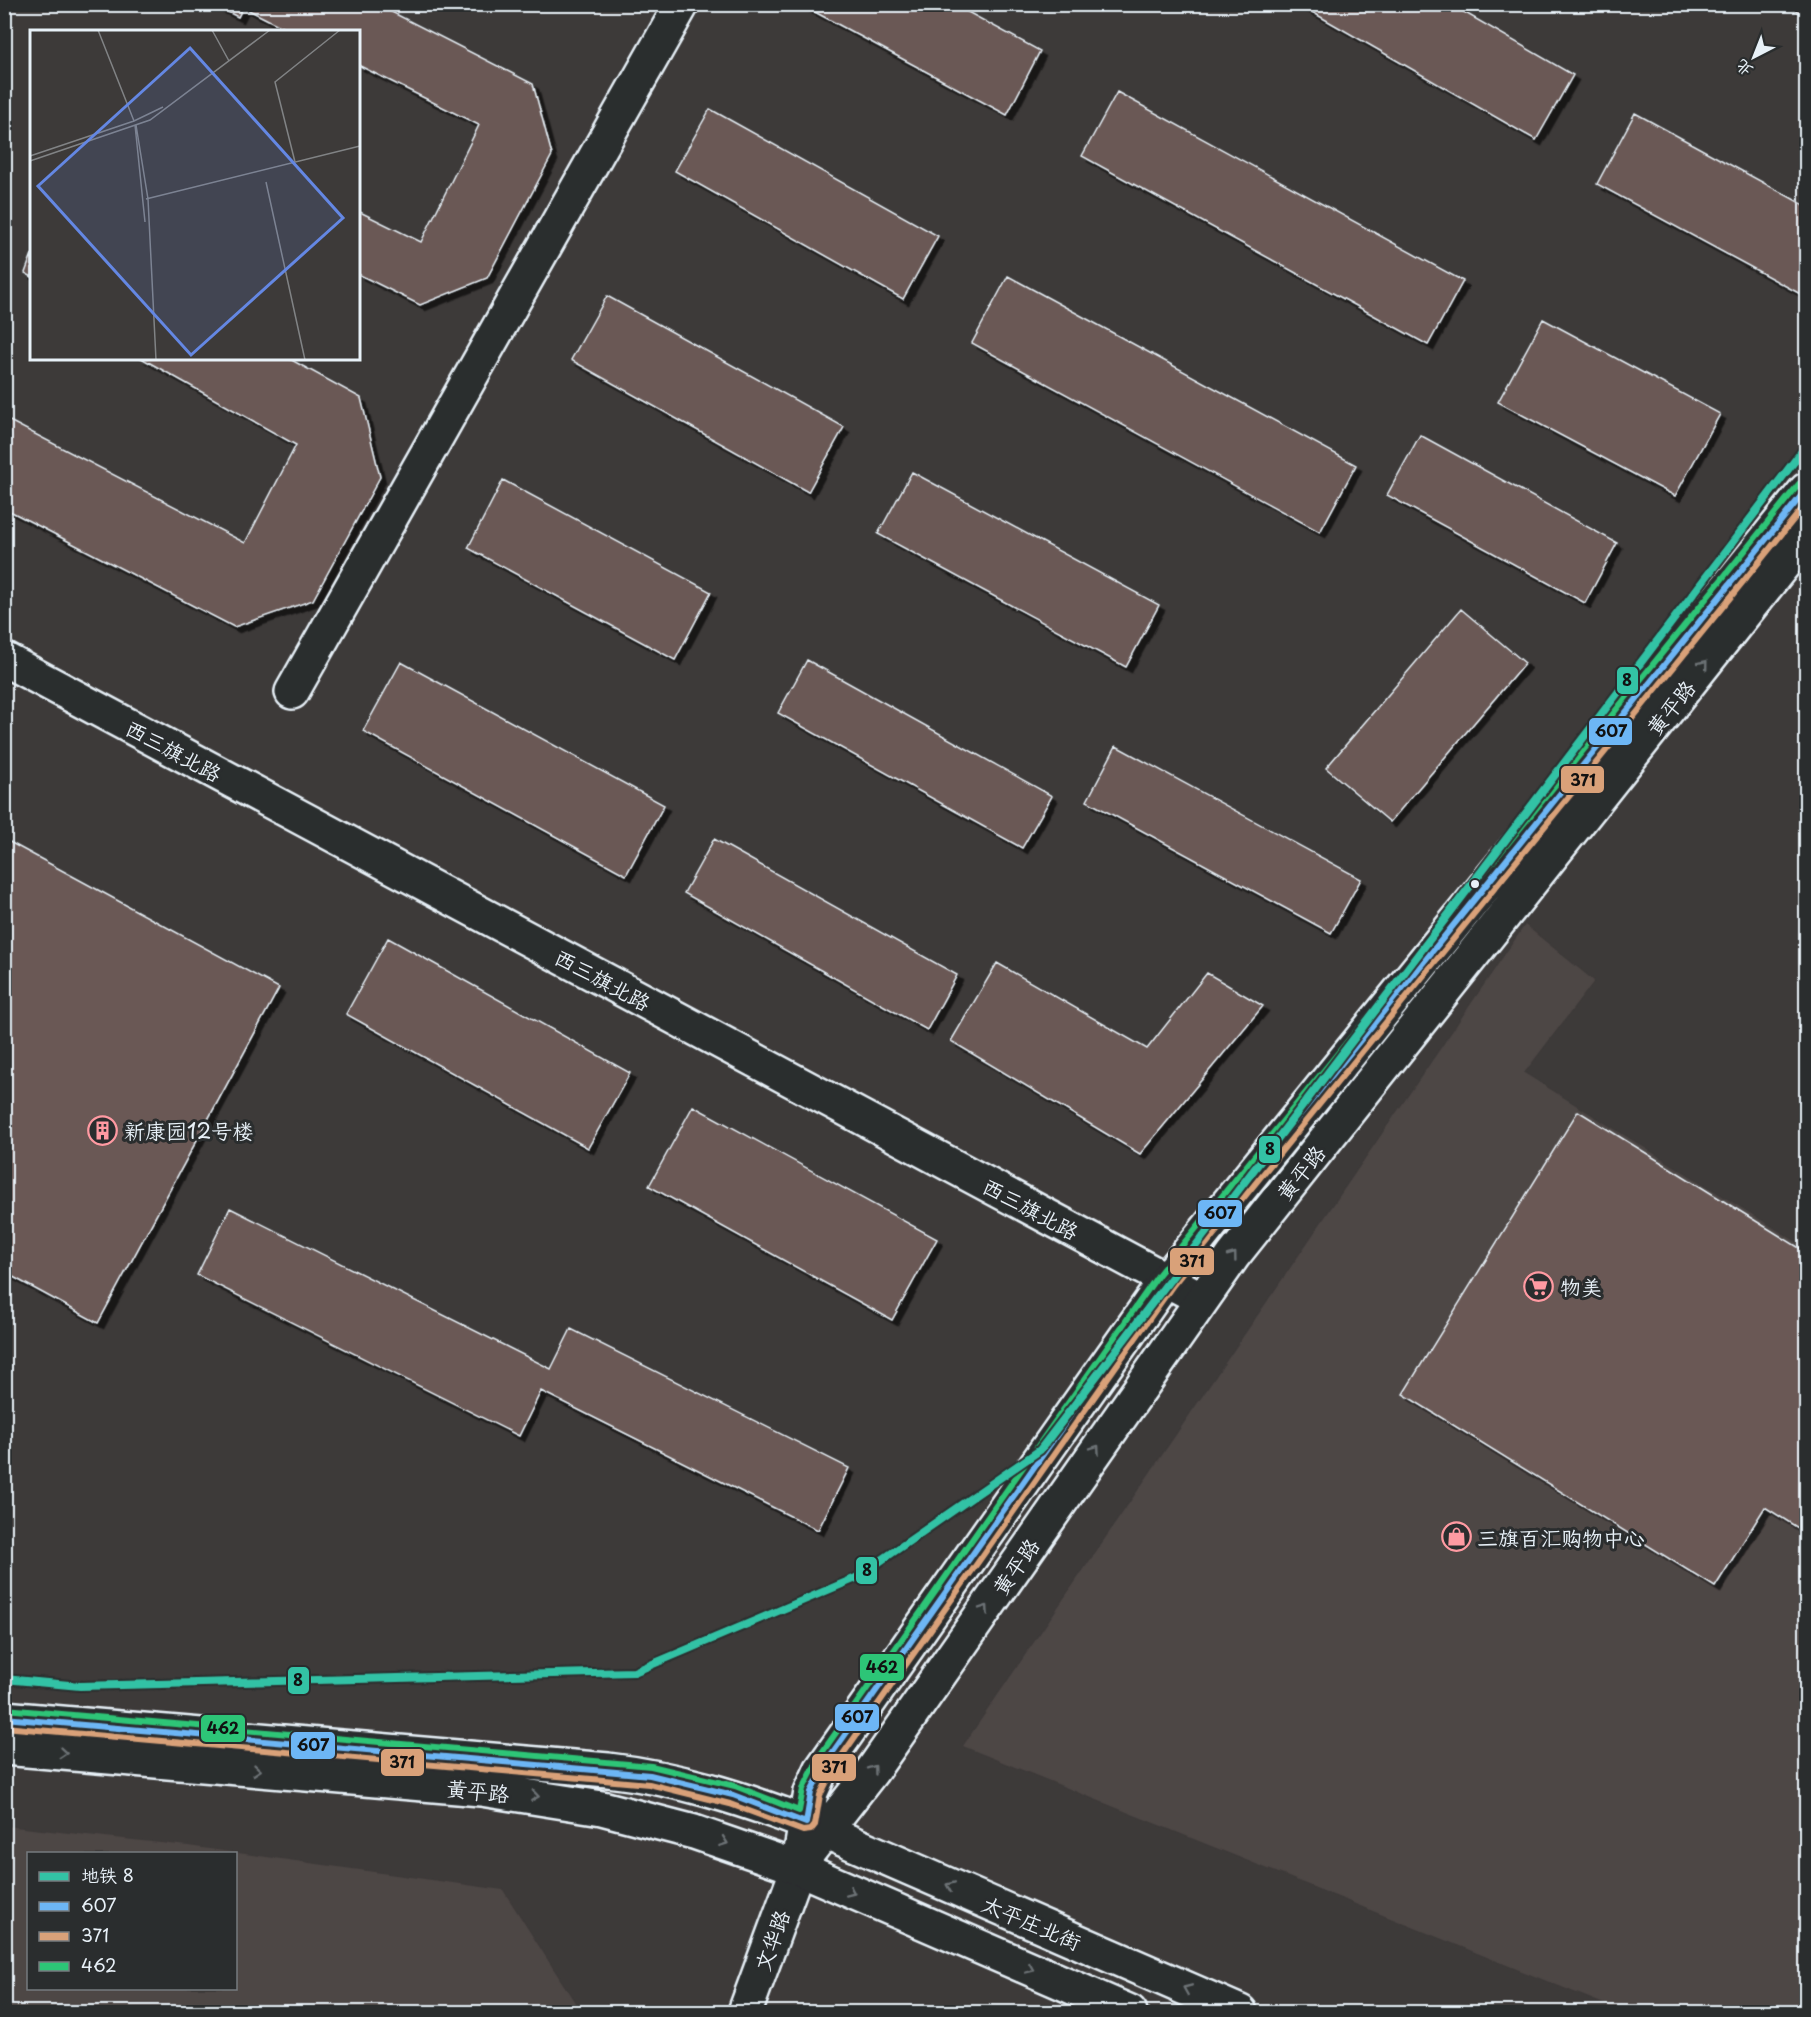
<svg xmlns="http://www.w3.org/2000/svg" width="1811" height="2017" font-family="'Playpen Sans','LXGW WenKai TC',sans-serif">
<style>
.built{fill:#4d4645;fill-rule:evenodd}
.building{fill:#6a5854;stroke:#e8f1f8;stroke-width:1.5;filter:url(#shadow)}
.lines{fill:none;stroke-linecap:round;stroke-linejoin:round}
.minor-casing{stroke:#e8f1f8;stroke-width:38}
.tertiary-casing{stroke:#e8f1f8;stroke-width:38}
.secondary-casing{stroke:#e8f1f8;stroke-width:38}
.minor{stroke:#2a2d2e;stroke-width:33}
.tertiary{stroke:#2a2d2e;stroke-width:33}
.secondary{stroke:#2a2d2e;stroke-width:33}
.bus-1-casing{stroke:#2a2d2e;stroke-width:10}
.bus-2-casing{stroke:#2a2d2e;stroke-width:10}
.bus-3-casing{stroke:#2a2d2e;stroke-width:10}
.bus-1{stroke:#6db6f5;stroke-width:6}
.bus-2{stroke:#d9a179;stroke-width:6}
.bus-3{stroke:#2dc577;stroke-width:6}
.metro-1-casing{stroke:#2a2d2e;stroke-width:12}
.metro-1{stroke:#33c2a5;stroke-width:8}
.oneway{stroke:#6c7275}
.bus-dot{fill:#e8f1f8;stroke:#2a2d2e;stroke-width:2}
.labels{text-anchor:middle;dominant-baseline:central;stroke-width:6;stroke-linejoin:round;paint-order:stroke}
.street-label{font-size:21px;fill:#e8f1f8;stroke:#2a2d2e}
.poi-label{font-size:21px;fill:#e8f1f8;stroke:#2a2d2e;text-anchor:start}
.inset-road{fill:none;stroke:#818385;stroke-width:1.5}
.view{fill:#6487e3;fill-opacity:0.15;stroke:#6487e3;stroke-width:3}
.inset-edge{fill:none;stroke:#e8f1f8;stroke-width:3}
.line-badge{stroke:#2a2d2e;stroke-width:2}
.pale-badge-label{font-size:16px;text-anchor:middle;font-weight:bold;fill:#111}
</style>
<defs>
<filter id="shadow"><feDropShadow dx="5.5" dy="5.5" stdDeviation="0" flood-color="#0009"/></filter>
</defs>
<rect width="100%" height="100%" fill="#3d3a39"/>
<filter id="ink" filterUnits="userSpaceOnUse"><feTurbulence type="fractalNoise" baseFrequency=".0167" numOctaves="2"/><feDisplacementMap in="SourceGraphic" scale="12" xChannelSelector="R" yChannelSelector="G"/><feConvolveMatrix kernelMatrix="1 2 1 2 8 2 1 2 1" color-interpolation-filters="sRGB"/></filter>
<g filter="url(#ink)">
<!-- built -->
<path class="built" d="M1525,925L1594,981L1524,1073L1806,1248V2012H1624L963,1746Z
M5,1826L188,1846L503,1890L581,2012H5ZM28,1854H236V1988H28Z"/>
<!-- building -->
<path class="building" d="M212,4H376L533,84L552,155L487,278L420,305L358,274V211L421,242L479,125L358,65V32H292L243,7L238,17Z
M800,4H953L1040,51L1007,115Z
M1298,4H1450L1573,75L1536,140Z
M1785,4H1806V16Z
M1117,92L1463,281L1428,345L1082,156Z
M710,109L938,236L903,299L675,171Z
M1635,113L1806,206V297L1597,184Z
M32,254V277L25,273Z
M1008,276L1356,465L1320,532L972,343Z
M607,296L844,427L808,492L571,360Z
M1543,319L1720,414L1675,496L1498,402Z
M141,358H288L361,398L380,477L313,600L234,627L4,508V418L245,543L296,445Z
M1420,435L1617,543L1585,603L1387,495Z
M912,472L1159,605L1126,667L878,534Z
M503,480L711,592L675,660L468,548Z
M1461,609L1525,663L1390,822L1326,768Z
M807,660L1052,796L1022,848L778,713Z
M401,662L664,805L626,875L363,731Z
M1116,746L1361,879L1331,933L1087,801Z
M4,839L279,988L98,1323L4,1272Z
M714,839L957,975L927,1030L684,893Z
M388,938L630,1073L588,1148L346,1014Z
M997,963L1147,1049L1207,973L1263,1006L1140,1154L951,1041Z
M693,1106L937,1239L892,1320L649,1186Z
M1578,1111L1806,1252V1533L1765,1507L1715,1587L1403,1394Z
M230,1208L551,1369L571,1329L849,1468L818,1530L541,1391L519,1436L197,1275Z"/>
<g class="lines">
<defs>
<path id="minor" d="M4,659L1202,1299
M292,692L682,4"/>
<path id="tertiary" d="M745,2012L798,1868"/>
<path id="secondary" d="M4,1718L608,1770C677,1778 741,1798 806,1823L1240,2012
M4,1748L481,1789L602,1808L694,1832L798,1868L1130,2012
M803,1859L872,1771L1233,1256L1806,536
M798,1868L811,1792L821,1770L1166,1280L1806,490"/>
</defs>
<!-- minor casing -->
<use href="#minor" class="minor-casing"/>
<!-- tertiary casing -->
<use href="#tertiary" class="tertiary-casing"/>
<!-- secondary casing -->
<use href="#secondary" class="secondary-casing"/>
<!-- minor -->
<use href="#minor" class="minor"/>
<!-- tertiary -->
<use href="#tertiary" class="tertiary"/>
<!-- secondary -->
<use href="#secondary" class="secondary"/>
<defs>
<path id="bus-1" d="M4,1718L650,1775L733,1795L806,1823L811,1792L828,1759L1166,1280L1806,490"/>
<path id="bus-2" d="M4,1727L649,1784L730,1804L803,1831L811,1830L815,1825L820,1795L836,1764L1173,1285L1806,504"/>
<path id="bus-3" d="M5,1709L651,1766L735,1786L799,1811L803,1789L821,1754L1159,1274L1799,484"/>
</defs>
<!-- bus-1 casing -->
<use href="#bus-1" class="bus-1-casing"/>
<!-- bus-2 casing -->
<use href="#bus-2" class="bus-2-casing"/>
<!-- bus-3 casing -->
<use href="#bus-3" class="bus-3-casing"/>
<!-- bus-1 -->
<use href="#bus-1" class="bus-1"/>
<!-- bus-2 -->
<use href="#bus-2" class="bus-2"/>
<!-- bus-3 -->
<use href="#bus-3" class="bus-3"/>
<defs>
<path id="metro-1" d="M4,1679L80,1686L634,1672L856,1578L1040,1450L1806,446"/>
</defs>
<!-- metro-1 casing -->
<use href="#metro-1" class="metro-1-casing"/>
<!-- metro-1 -->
<use href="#metro-1" class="metro-1"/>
</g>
<!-- one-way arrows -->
<defs><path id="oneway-chevron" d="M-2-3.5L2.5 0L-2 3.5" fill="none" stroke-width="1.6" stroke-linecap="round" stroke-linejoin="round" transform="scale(1.5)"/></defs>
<g class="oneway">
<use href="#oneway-chevron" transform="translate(1704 664) rotate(-51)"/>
<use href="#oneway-chevron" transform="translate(1233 1256) rotate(-53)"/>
<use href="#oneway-chevron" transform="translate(1096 1449) rotate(-55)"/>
<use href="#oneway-chevron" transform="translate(985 1609) rotate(-55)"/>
<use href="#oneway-chevron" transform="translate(63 1753) rotate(5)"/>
<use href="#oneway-chevron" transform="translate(873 1769) rotate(-54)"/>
<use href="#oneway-chevron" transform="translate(257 1770) rotate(5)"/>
<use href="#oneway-chevron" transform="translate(535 1796) rotate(8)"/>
<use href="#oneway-chevron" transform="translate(724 1842) rotate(20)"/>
<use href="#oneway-chevron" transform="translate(950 1886) rotate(-157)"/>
<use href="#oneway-chevron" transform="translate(851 1892) rotate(24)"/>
<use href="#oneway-chevron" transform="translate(1030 1969) rotate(23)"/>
<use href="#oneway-chevron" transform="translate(1187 1989) rotate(-157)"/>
</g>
</g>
<!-- icons -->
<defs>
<symbol id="building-ring" viewBox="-11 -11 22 22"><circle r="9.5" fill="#2a2d2e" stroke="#ff9aa2" stroke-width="1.5"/><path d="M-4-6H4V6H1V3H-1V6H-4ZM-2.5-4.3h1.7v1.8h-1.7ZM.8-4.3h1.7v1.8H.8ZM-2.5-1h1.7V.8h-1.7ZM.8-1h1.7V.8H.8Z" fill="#ff9aa2"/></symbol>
<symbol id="supermarket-ring" viewBox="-11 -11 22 22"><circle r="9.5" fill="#2a2d2e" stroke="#ff9aa2" stroke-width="1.5"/><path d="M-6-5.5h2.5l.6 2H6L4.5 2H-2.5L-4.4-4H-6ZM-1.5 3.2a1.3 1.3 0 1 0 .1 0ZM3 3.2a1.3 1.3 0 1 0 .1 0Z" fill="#ff9aa2"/></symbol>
<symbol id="shop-ring" viewBox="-11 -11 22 22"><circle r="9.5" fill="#2a2d2e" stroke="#ff9aa2" stroke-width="1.5"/><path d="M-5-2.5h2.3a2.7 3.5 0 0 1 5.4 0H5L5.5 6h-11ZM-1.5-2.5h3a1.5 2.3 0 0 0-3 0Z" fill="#ff9aa2"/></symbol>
</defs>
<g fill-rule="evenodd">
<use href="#building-ring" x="86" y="1114" width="33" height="33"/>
<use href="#supermarket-ring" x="1522" y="1270" width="33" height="33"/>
<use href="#shop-ring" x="1440" y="1520" width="33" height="33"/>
</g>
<!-- markers -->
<circle class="bus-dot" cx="1475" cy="884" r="5"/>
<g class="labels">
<!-- street labels -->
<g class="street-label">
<text transform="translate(1670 707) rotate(-51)">黄平路</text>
<text transform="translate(174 750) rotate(28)">西三旗北路</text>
<text transform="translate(603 979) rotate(28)">西三旗北路</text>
<text transform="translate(1300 1172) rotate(-51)">黄平路</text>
<text transform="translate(1031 1208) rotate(28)">西三旗北路</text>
<text transform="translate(1015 1566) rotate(-55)">黄平路</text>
<text transform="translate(478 1790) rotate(6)">黄平路</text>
<text transform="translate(1032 1922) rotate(23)">太平庄北街</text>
<text transform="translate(771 1940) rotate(-70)">文华路</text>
</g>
<!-- poi labels -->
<g class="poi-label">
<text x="124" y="1130">新康园12号楼</text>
<text x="1560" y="1286">物美</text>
<text x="1477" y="1537">三旗百汇购物中心</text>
</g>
</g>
<!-- overview -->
<g transform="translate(30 30)">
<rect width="330" height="330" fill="#3d3a39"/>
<path class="inset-road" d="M68,0L104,91M182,0L199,31M105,95L115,192M106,95L118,169L126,330M0,126L104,91L133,77M0,131L120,90L240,0M265,132L245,52L310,0M236,152L275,330M116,169L330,116"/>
<path class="view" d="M160,18L313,188L161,325L8,156Z"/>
<rect width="330" height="330" class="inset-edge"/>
</g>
<g class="line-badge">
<rect x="1616" y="666" width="23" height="29" rx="6" fill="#33c2a5"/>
<rect x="1588" y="717" width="45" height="29" rx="6" fill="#6db6f5"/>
<rect x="1560" y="765" width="45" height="29" rx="6" fill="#d9a179"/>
<rect x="1258" y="1135" width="23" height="29" rx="6" fill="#33c2a5"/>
<rect x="1197" y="1199" width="46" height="29" rx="6" fill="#6db6f5"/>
<rect x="1169" y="1247" width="46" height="29" rx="6" fill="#d9a179"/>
<rect x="855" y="1556" width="23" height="29" rx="6" fill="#33c2a5"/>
<rect x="859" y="1653" width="46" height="29" rx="6" fill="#2dc577"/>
<rect x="287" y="1666" width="23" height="29" rx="6" fill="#33c2a5"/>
<rect x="834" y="1703" width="46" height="29" rx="6" fill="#6db6f5"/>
<rect x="200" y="1714" width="46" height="29" rx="6" fill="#2dc577"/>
<rect x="290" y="1731" width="46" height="29" rx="6" fill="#6db6f5"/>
<rect x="380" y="1748" width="45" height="29" rx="6" fill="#d9a179"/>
<rect x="811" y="1753" width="46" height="29" rx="6" fill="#d9a179"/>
</g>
<g class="pale-badge-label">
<text x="1627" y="686">8</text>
<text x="1611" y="737">607</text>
<text x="1583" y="786">371</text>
<text x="1270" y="1155">8</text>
<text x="1220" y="1219">607</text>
<text x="1192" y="1267">371</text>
<text x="867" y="1576">8</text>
<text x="882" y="1673">462</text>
<text x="298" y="1686">8</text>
<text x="857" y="1723">607</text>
<text x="223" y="1734">462</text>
<text x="313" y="1751">607</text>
<text x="402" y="1768">371</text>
<text x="834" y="1773">371</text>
</g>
<!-- margin -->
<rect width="1811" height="2017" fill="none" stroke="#2a2d2e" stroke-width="24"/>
<rect x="12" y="12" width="1787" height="1993" fill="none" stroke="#e8f1f8" stroke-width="2" filter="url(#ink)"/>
<!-- legend -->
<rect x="27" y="1852" width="210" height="138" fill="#2a2d2e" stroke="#767b7f" stroke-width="1.5"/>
<rect x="39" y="1872" width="30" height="9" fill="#33c2a5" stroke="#767b7f" stroke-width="1.5"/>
<text x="81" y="1882" font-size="18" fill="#e8f1f8">地铁 8</text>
<rect x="39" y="1902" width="30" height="9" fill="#6db6f5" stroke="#767b7f" stroke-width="1.5"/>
<text x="81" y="1912" font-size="18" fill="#e8f1f8">607</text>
<rect x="39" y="1932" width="30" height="9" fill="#d9a179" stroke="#767b7f" stroke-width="1.5"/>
<text x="81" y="1942" font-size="18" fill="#e8f1f8">371</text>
<rect x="39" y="1962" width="30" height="9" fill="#2dc577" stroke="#767b7f" stroke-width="1.5"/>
<text x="81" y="1972" font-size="18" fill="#e8f1f8">462</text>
<!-- north arrow -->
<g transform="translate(1754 57) rotate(222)" stroke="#2a2d2e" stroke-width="4.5" paint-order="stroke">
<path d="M0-4.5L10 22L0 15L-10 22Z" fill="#e8f1f8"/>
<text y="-9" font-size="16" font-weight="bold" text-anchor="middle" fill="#e8f1f8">北</text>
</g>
</svg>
